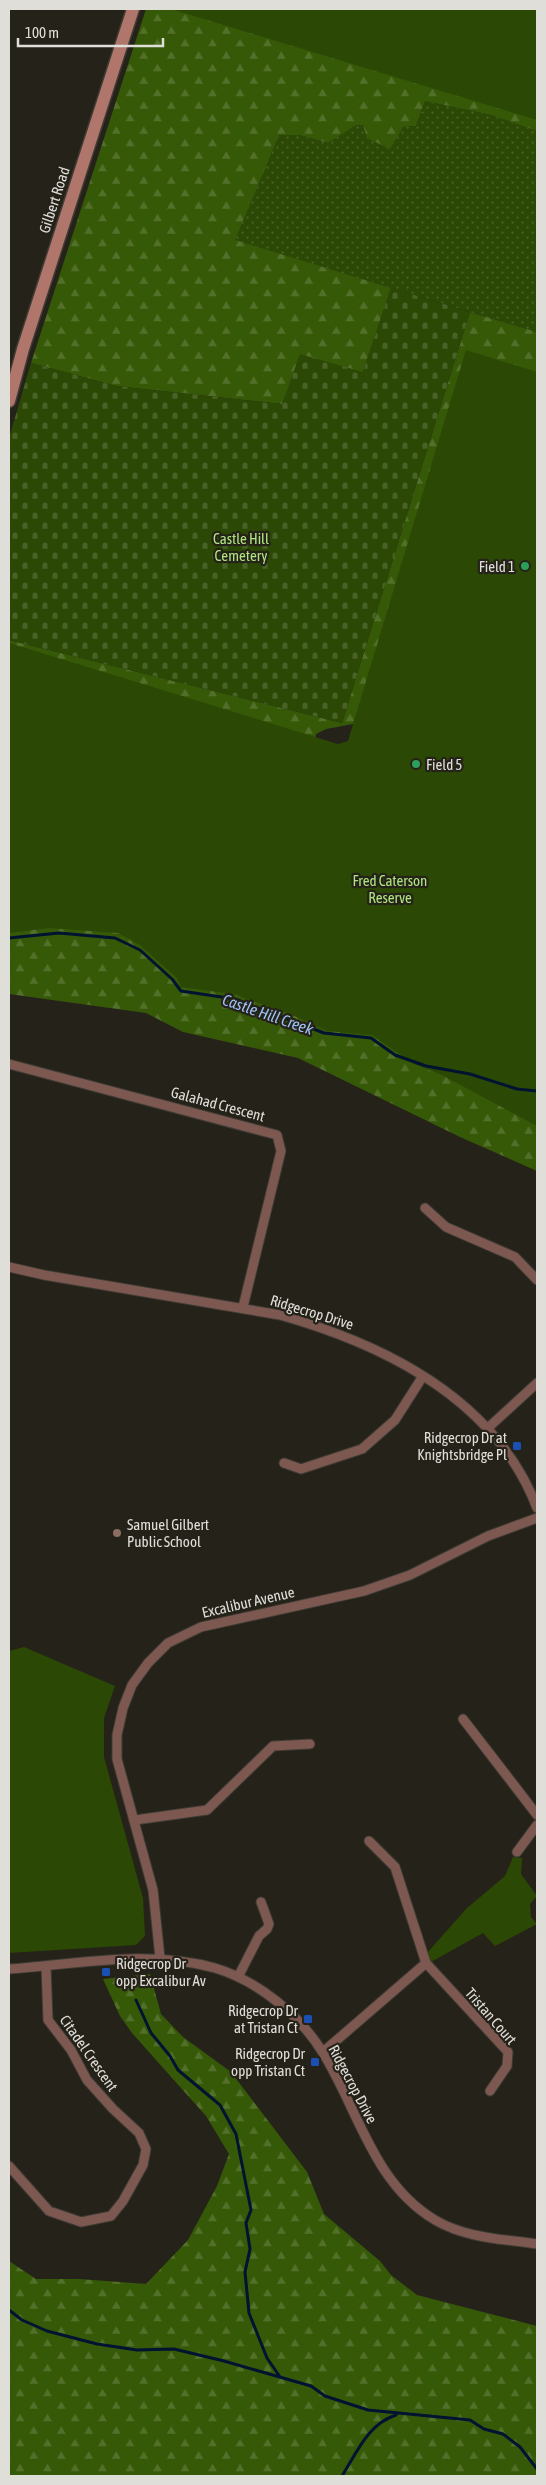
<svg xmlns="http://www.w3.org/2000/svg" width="546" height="2485" font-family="'Asap Condensed',sans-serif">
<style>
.grass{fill:url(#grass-dots)}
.forest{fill:url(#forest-firs);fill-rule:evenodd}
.cemetery{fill:url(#cemetery-stones)}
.park{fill:#2b4804}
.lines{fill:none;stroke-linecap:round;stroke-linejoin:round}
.stream{stroke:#001331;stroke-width:3}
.minor-casing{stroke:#3f3c34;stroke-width:11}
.secondary-casing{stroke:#3f3c34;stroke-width:15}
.minor{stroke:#7d5851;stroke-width:9}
.secondary{stroke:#b0766b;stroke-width:12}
.leisure-dot{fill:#2e9e5b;stroke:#252219;stroke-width:2}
.transit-dot{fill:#1a4fb4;stroke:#252219;stroke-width:2}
.education-dot{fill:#8d6e63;stroke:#252219;stroke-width:2}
.labels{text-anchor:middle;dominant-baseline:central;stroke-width:4.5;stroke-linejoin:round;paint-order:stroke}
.street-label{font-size:15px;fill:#e0ded9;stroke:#252219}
.park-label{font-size:15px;fill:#afe47f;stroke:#252219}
.poi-label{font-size:15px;fill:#e0ded9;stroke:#252219;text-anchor:end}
.water-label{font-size:16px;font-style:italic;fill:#9ec3f7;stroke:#252219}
</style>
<defs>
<pattern id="grass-dots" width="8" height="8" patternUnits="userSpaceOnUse" patternTransform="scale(1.25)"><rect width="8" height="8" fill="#2b4804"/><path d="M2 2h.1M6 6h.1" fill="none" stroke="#496228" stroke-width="1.8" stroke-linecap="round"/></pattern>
<pattern id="forest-firs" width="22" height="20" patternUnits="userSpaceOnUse" patternTransform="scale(1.25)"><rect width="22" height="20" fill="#365908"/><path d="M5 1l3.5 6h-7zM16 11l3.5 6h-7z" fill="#53702b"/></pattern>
<pattern id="cemetery-stones" width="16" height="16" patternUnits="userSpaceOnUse" patternTransform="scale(1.25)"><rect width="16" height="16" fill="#2b4804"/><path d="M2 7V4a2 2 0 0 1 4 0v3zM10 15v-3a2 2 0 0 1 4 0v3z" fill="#496228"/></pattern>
</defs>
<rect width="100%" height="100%" fill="#252219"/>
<!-- grass -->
<path class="grass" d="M425,101L491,115L537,131V332L234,241L279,134L299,135L328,143L356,124L364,125L367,138L403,127L416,126Z"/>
<!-- forest -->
<path class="forest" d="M146,9H537V131L491,115L425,101L416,126L403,127L390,149L367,138L363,125H356L328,143L299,135H279L235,240L391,288L363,372L282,404L116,386L31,363Z
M470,312L537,332V1171L460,1137L298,1058L183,1032L146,1013L9,994V640L342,723ZM358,723L351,839L313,750L316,734L326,729Z
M150,1974L161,2014L183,2037L231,2072L307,2172L324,2214L380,2261L391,2275L417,2295L537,2326V2476H9V2261L36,2279H79L146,2284L188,2240L217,2186L229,2154L206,2116L132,2033L120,2016L103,1979Z"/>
<!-- cemetery -->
<path class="cemetery" d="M391,288L470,312L342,723L9,640V438L31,363L116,386L282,404L300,354L363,372Z"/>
<!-- park -->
<path class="park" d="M171,9H537V120Z
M466,350L537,372V1126L442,1075L414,1064L372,1035L327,1031L288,1013L233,994L181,987L177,978L140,945L118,933L49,928L9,933V643L338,744L348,741Z
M24,1647L115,1686L104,1718V1757L143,1898L145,1936L136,1945L9,1953V1651Z
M513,1857L522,1858L521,1874L537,1896L530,1904L531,1917L537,1924L495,1946L483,1933L431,1962L427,1953L467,1908L505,1876Z"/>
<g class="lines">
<!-- stream -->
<path class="stream" d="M9,938L59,933L115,938L140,950L172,979L181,991L235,999L324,1033L371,1038L395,1055L426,1066L470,1074L517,1089L537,1091
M136,2000L151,2033L170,2056L178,2070L220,2105L236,2134L251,2210L246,2223L250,2249L245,2272L249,2313L267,2358L280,2377
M9,2310L22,2320L47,2331L97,2344L137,2350L174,2349L224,2361L311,2386L325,2396L368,2410L470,2420L484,2429L503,2434L520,2447L537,2469
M342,2476C357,2452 368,2424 396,2415"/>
<defs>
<path id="minor" d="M9,1064L277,1135L281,1151L243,1307
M425,1208L446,1227L515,1257L537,1280
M9,1267L44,1275L280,1315C386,1345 496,1400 537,1508
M489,1427L537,1383
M284,1463L301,1469L362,1449L395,1420L423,1376
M463,1719L537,1815
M135,1820L207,1810L273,1746L310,1744
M369,1841L395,1867L426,1963L508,2052L507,2066L490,2091
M517,1852L537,1825
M160,1958L153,1890L117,1759V1735L123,1708L132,1685L148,1663L168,1643L201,1627L364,1591L410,1575L488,1536L537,1518
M9,1969C77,1964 149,1949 215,1968C258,1981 300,2015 323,2053C359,2111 373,2183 435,2220C465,2238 503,2239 537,2244
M238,1977L259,1936L267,1929L269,1924L261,1902
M323,2052L426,1963
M9,2166L49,2211L81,2222L111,2216L123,2201L143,2165L146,2149L139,2133L113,2109L87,2080L71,2050L48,2020L46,1966"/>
<path id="secondary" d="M9,401L23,349L133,9"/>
</defs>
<!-- minor casing -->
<use href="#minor" class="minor-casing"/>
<!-- secondary casing -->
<use href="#secondary" class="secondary-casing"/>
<!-- minor -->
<use href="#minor" class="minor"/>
<!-- secondary -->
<use href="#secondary" class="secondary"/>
</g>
<!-- markers -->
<g class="leisure-dot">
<circle cx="525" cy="566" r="5"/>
<circle cx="416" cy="764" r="5"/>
</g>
<g class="transit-dot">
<rect x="512" y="1441" width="10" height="10" rx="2.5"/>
<rect x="101" y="1967" width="10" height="10" rx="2.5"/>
<rect x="303" y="2014" width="10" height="10" rx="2.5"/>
<rect x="310" y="2057" width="10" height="10" rx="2.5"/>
</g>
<circle class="education-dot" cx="117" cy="1533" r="5"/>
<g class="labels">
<!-- street labels -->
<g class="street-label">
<text transform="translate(54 200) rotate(-72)">Gilbert Road</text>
<text transform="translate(218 1104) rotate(15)">Galahad Crescent</text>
<text transform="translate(312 1312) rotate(17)">Ridgecrop Drive</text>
<text transform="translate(248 1602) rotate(-13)">Excalibur Avenue</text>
<text transform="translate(491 2016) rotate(49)">Tristan Court</text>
<text transform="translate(89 2053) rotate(55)">Citadel Crescent</text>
<text transform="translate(353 2084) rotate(62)">Ridgecrop Drive</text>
</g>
<!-- park labels -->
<g class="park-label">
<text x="241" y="538">Castle Hill<tspan x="241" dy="17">Cemetery</tspan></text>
<text x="390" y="880">Fred Caterson<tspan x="390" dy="17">Reserve</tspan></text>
</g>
<!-- poi labels -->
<g class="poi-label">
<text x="515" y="566">Field 1</text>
<text x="426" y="764" text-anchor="start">Field 5</text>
<text x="507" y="1437">Ridgecrop Dr at<tspan x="507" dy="17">Knightsbridge Pl</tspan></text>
<text x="127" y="1524" text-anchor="start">Samuel Gilbert<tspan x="127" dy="17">Public School</tspan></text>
<text x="116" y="1963" text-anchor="start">Ridgecrop Dr<tspan x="116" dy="17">opp Excalibur Av</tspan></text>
<text x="298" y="2010">Ridgecrop Dr<tspan x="298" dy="17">at Tristan Ct</tspan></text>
<text x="305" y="2053">Ridgecrop Dr<tspan x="305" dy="17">opp Tristan Ct</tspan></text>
</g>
<!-- water labels -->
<g class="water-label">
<text transform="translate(268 1014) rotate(19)">Castle Hill Creek</text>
</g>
</g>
<!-- border -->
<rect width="546" height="2485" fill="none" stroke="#e0ded9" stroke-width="20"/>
<!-- scale -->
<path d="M18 38v8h145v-8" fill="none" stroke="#e0ded9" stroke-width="2.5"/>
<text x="25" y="38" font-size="15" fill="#e0ded9" stroke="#252219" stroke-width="4" paint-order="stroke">100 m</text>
</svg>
